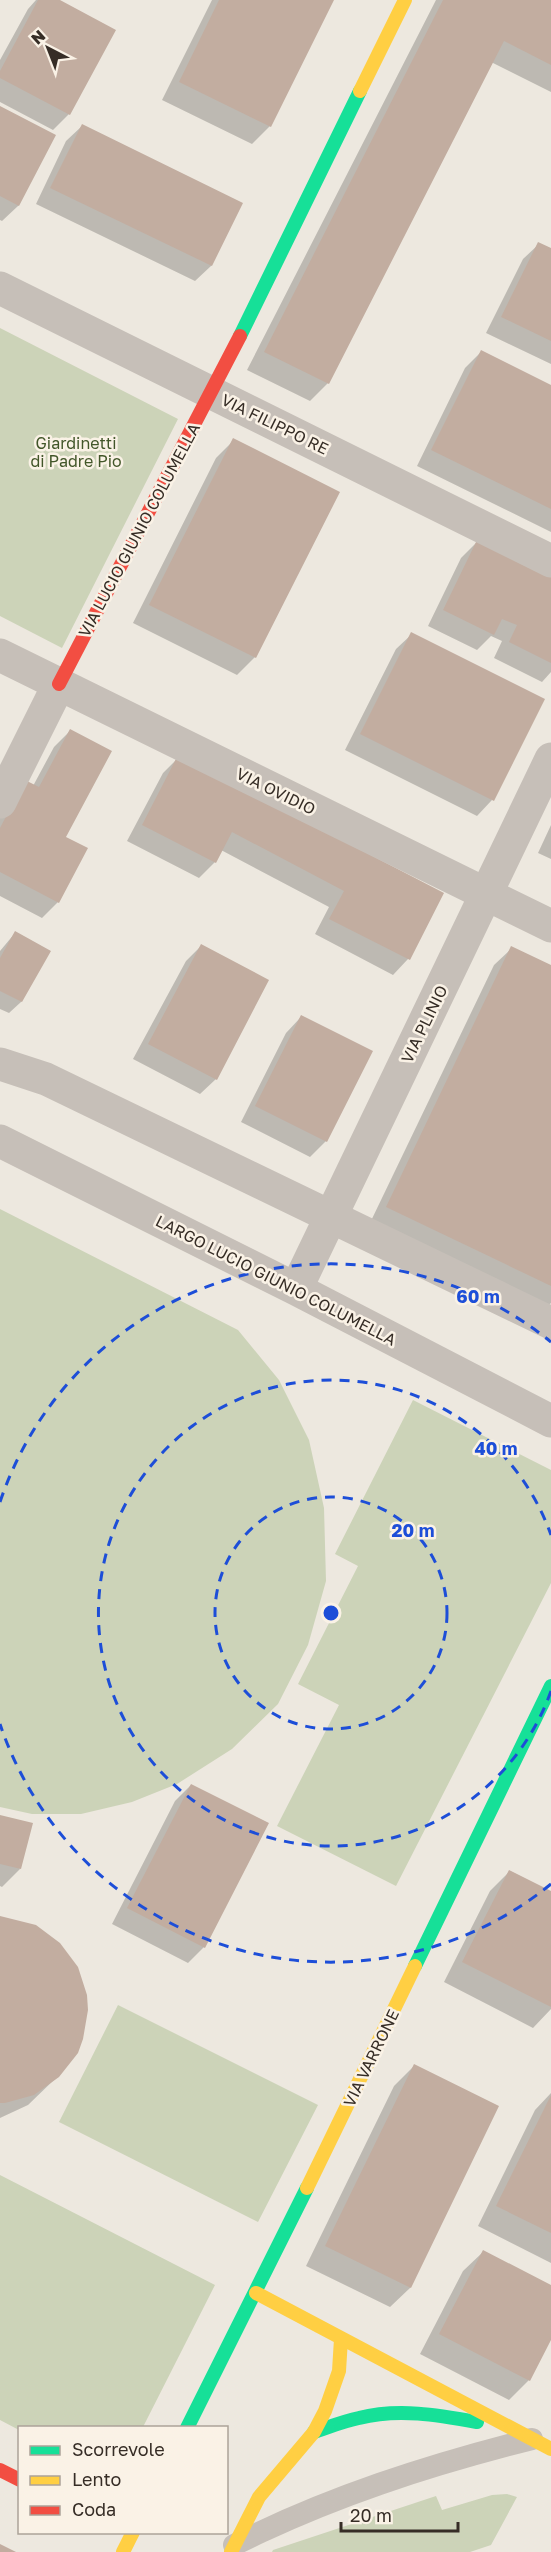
<svg xmlns="http://www.w3.org/2000/svg" width="551" height="2552" font-family="'Golos Text',sans-serif">
<style>
.green{fill:#ccd3b8}
.shadow{fill:#0003}
.building{fill:#c2ada0}
.lines{fill:none;stroke-linecap:round;stroke-linejoin:round}
.lane{stroke:#c6bfb8;stroke-width:22}
.street{stroke:#c6bfb8;stroke-width:33}
.fast{stroke:#16e098;stroke-width:14}
.slow{stroke:#ffcf43;stroke-width:14}
.jam{stroke:#f24e42;stroke-width:14}
.ring{fill:none;stroke:#1d4ed8;stroke-width:3;stroke-dasharray:10 8}
.labels{text-anchor:middle;dominant-baseline:central;stroke-width:5;stroke-linejoin:round;paint-order:stroke}
.street-label{font-size:16px;fill:#362d26;stroke:#faf2e6}
.park-label{font-size:16px;fill:#425629;stroke:#faf2e6}
.centre{fill:#1d4ed8;stroke:#faf2e6;stroke-width:3}
.ring-label{font-size:18px;text-anchor:middle;font-weight:bold;fill:#1d4ed8;stroke:#faf2e6;stroke-width:5;stroke-linejoin:round;paint-order:stroke}
</style>
<rect width="100%" height="100%" fill="#ede8df"/>
<!-- green -->
<path class="green" d="M0,328L178,419L62,648L0,616Z
M0,1209L238,1330L279,1380L309,1440L324,1508L326,1581L308,1645L278,1704L232,1749L177,1784L132,1802L81,1814H32L0,1807Z
M413,1400L551,1470V1583L396,1886L277,1826L339,1705L298,1684L358,1566L335,1554Z
M118,2005L318,2105L258,2222L59,2122Z
M0,2175L215,2285L143,2427L20,2428L19,2430L0,2420Z
M507,2494L517,2497L491,2545L470,2552H272L273,2550L436,2496L442,2510L492,2495Z"/>
<!-- shadow -->
<path class="shadow" d="M36,0H56L69,114L53,130L0,102V60L28,9Z
M212,0H333L270,126L252,144L162,100Z
M436,0H551V92L491,62L328,383L310,401L247,370Z
M0,107L54,135L18,206L2,221L0,220Z
M82,126L241,203L211,266L195,281L36,204L66,141Z
M539,244L551,250V364L486,333L523,259Z
M481,352L551,386V532L417,466L465,368Z
M234,440L255,657L237,675L133,623L216,458Z
M477,542L551,578V672L542,682L494,658L502,641L491,636L477,650L428,626L461,558Z
M412,634L492,800L477,816L345,750L396,649Z
M70,731L64,838L86,849L58,902L42,918L0,896V817L33,786L54,747Z
M179,757L442,894L408,959L393,975L315,934L329,907L221,850L215,862L199,878L127,841L163,773Z
M551,825V859L538,853Z
M15,933L49,952L21,1002L9,1013L0,1009V951Z
M201,946L216,1079L200,1094L133,1059L186,961Z
M512,948L551,966V1303L544,1309L369,1225L494,965Z
M301,1017L326,1141L310,1157L241,1122L286,1033Z
M191,1785L204,1947L188,1963L112,1924L175,1801Z
M0,1816L20,1869L2,1887L0,1886Z
M510,1871L551,1892V2009L533,2028L444,1982L490,1891Z
M0,1918L58,2076L28,2105L0,2118Z
M414,2066L497,2107L410,2288L390,2307L306,2266L394,2086Z
M551,2093V2263L478,2226L535,2110Z
M483,2252L551,2286V2337L529,2380L509,2400L420,2354L463,2271Z"/>
<!-- building -->
<path class="building" d="M38,0H60L116,30L70,115L0,78V71Z
M219,0H334L271,127L179,82Z
M443,0H551V65L504,41L329,384L264,352Z
M0,106L56,135L19,206L0,196Z
M82,124L243,203L212,266L50,188Z
M538,242L551,248V341L501,317Z
M481,350L551,385V509L431,450Z
M233,438L340,492L256,658L149,605Z
M477,540L551,576V663L509,642L517,625L502,619L494,635L443,610Z
M411,632L545,699L494,801L360,734Z
M70,729L112,751L66,837L88,848L59,903L0,872V828L25,780L39,787Z
M178,755L444,893L410,960L329,919L344,891L232,832L216,863L142,825Z
M15,931L51,951L22,1002L0,991V958Z
M201,944L269,980L217,1080L148,1044Z
M511,946L551,965V1286L386,1207Z
M301,1015L373,1051L327,1142L255,1106Z
M191,1784L269,1823L205,1948L127,1908Z
M0,1815L33,1823L21,1869L0,1864Z
M509,1870L551,1891V2007L462,1962Z
M0,1916L36,1925L60,1943L78,1967L87,1995L88,2010L83,2039L78,2053L59,2077L34,2095L5,2103H0Z
M414,2064L499,2106L411,2288L325,2246Z
M551,2095V2233L496,2206Z
M483,2250L551,2285V2340L530,2381L439,2334Z
M0,2544L16,2552H0Z"/>
<g class="lines">
<!-- lane -->
<path class="lane" d="M234,2545C329,2497 429,2465 532,2439"/>
<!-- street -->
<path class="street" d="M0,288L551,561
M0,655L551,926
M0,802L59,684
M0,1064L46,1079L551,1323
M0,1141L296,1289L551,1421
M296,1289L551,759"/>
<!-- fast -->
<path class="fast" d="M240,336L360,91
M415,1966L551,1686
M187,2428L307,2188
M314,2432C329,2427 344,2421 359,2418C398,2408 438,2415 477,2422"/>
<!-- slow -->
<path class="slow" d="M360,91L405,0
M307,2188L415,1966
M256,2293L551,2449
M123,2552L133,2532
M231,2552L259,2497L314,2432L325,2411L339,2371L341,2339"/>
<!-- jam -->
<path class="jam" d="M59,684L240,336
M0,2470L20,2480"/>
</g>
<!-- distance rings -->
<g class="ring">
<circle cx="331" cy="1613" r="116"/>
<path d="M551 1691A233 233 0 1 1 551 1535"/>
<path d="M551 1884A349 349 0 0 1 0 1724M0 1502A349 349 0 0 1 551 1342"/>
</g>
<g class="labels">
<!-- street labels -->
<g class="street-label">
<text transform="translate(275 424) rotate(26)">VIA FILIPPO RE</text>
<text transform="translate(139 530) rotate(-62)">VIA LUCIO GIUNIO COLUMELLA</text>
<text transform="translate(276 791) rotate(26)">VIA OVIDIO</text>
<text transform="translate(424 1024) rotate(-64)">VIA PLINIO</text>
<text transform="translate(276 1280) rotate(27)">LARGO LUCIO GIUNIO COLUMELLA</text>
<text transform="translate(371 2058) rotate(-64)">VIA VARRONE</text>
</g>
<!-- park labels -->
<g class="park-label">
<text x="76" y="443">Giardinetti<tspan x="76" dy="18">di Padre Pio</tspan></text>
</g>
</g>
<circle cx="331" cy="1613" r="9" class="centre"/>
<g class="ring-label">
<text x="478" y="1303">60 m</text>
<text x="496" y="1455">40 m</text>
<text x="413" y="1537">20 m</text>
</g>
<!-- legend -->
<rect x="18" y="2426" width="210" height="108" fill="#faf2e6" stroke="#aca399" stroke-width="1.5"/>
<rect x="30" y="2446" width="30" height="9" fill="#16e098" stroke="#aca399" stroke-width="1.5"/>
<text x="72" y="2456" font-size="18" fill="#362d26">Scorrevole</text>
<rect x="30" y="2476" width="30" height="9" fill="#ffcf43" stroke="#aca399" stroke-width="1.5"/>
<text x="72" y="2486" font-size="18" fill="#362d26">Lento</text>
<rect x="30" y="2506" width="30" height="9" fill="#f24e42" stroke="#aca399" stroke-width="1.5"/>
<text x="72" y="2516" font-size="18" fill="#362d26">Coda</text>
<!-- north arrow -->
<g transform="translate(48 48) rotate(318)" stroke="#faf2e6" stroke-width="4.5" paint-order="stroke">
<path d="M0-4.5L10 22L0 15L-10 22Z" fill="#362d26"/>
<text y="-9" font-size="16" font-weight="bold" text-anchor="middle" fill="#362d26">N</text>
</g>
<!-- scale -->
<path d="M341 2522v9h117v-9" fill="none" stroke="#362d26" stroke-width="3"/>
<text x="350" y="2522" font-size="18" fill="#362d26" stroke="#faf2e6" stroke-width="4.5" paint-order="stroke">20 m</text>
</svg>
